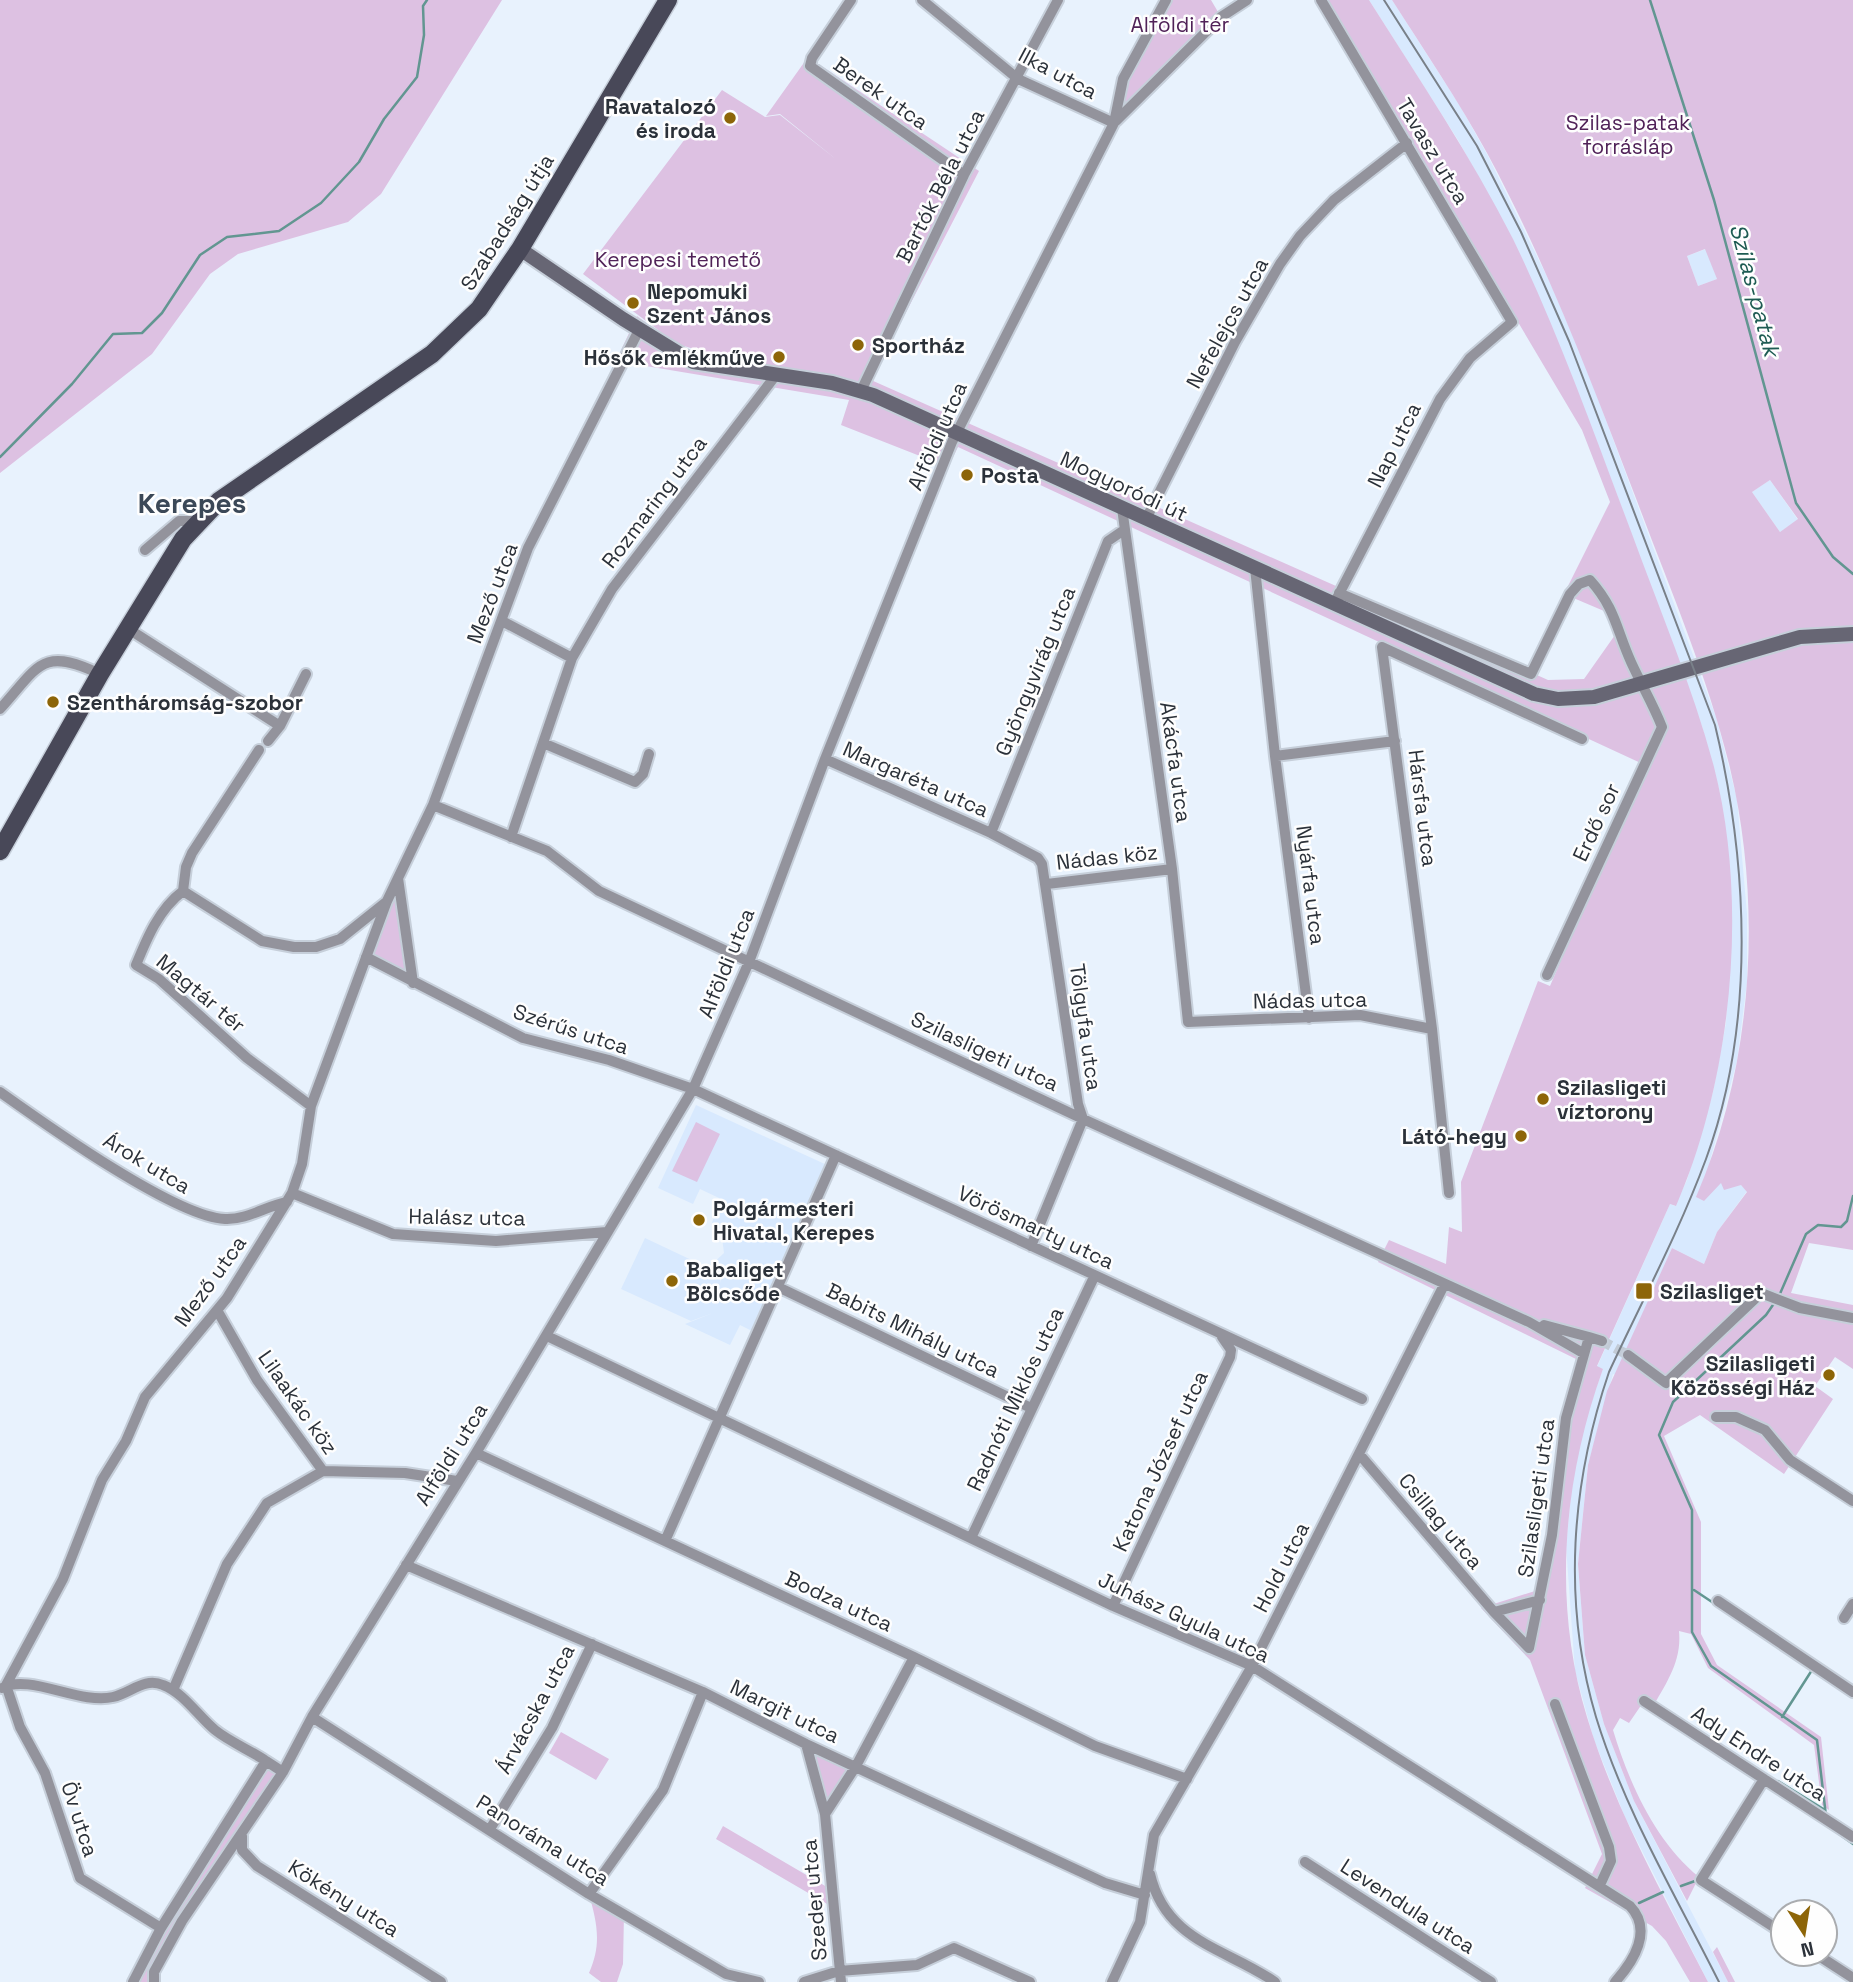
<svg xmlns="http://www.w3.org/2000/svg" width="1853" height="1982" font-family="'Space Grotesk',sans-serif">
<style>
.built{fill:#d8e9fe}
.green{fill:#ddc1e2;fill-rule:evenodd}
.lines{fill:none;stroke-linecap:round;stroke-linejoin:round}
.stream{stroke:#629691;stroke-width:2.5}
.street-tunnel{stroke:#c2cbd6;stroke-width:10;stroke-dasharray:10 5;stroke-linecap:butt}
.street-casing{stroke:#c6cfda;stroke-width:14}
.secondary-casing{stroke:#c6cfda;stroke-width:18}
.primary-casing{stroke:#c6cfda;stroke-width:21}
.street{stroke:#93939c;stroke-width:10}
.secondary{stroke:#676674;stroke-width:14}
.primary{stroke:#484858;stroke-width:18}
.tram{stroke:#798089;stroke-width:2}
.poi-dot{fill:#8d6508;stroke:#fefefe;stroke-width:2.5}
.labels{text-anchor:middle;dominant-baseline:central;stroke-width:5;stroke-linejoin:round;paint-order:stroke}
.park-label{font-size:21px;fill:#502258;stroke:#fefefe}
.street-label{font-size:21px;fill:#2b3139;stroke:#fefefe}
.poi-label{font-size:21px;font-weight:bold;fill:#2b3139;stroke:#fefefe;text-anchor:start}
.water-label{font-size:23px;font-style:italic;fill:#1e5b53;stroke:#fefefe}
.district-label{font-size:28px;font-weight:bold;fill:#3b4857;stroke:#fefefe}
</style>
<rect width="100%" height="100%" fill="#e8f2fd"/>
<!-- built -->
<path class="built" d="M1369,0H1392L1460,106L1488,156L1552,287L1587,369L1716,717L1737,799L1747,914V982L1737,1061L1708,1168L1721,1183L1741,1185L1747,1191L1717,1232L1704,1264L1672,1248L1616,1375L1613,1374L1588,1465L1578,1564L1585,1655L1604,1724L1634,1801L1728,1982H1708L1625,1817L1594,1740L1575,1671L1566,1546L1574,1465L1584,1421L1603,1369L1597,1367L1670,1204L1675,1206L1687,1180L1713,1092L1726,1023L1730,936V867L1719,789L1702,726L1616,492L1557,340L1514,242L1458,140Z
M1706,249L1717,279L1698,286L1687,256Z
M1770,480L1798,520L1780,532L1752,492Z
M696,1105L827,1165L754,1332L740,1325L730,1345L685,1324L713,1313L691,1321L621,1289L645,1238L719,1273L721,1283V1273L709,1267L724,1253L721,1230L712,1223L719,1198L700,1189L693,1204L658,1188Z"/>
<!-- green -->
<path class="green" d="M0,0H502L381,194L348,222L238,254L210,274L152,354L0,473Z
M1165,0H1211L1221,17L1114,123L1123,79Z
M1327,0H1369C1419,79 1471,156 1513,239C1559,334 1595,436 1632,534C1660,611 1693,688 1714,767C1749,903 1732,1078 1676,1206L1670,1204L1597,1366L1603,1369C1563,1480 1552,1602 1587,1717C1615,1810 1664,1896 1708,1982H1690L1666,1941L1652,1926L1585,1888L1602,1854L1530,1660L1481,1608L1535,1591C1552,1514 1556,1436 1576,1359L1378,1262L1389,1240L1446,1264L1449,1227L1462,1232L1461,1182L1538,981L1550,986L1645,765L958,447L948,467L841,425L849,400L616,361L637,316L676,345L694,351L697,347L694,349L677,344L583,274L722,90L765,117L780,115L837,160L780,114L766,116L808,57L979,171L871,380L1548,680L1584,679L1615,635L1604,611L1564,594L1610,502L1582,430Z
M1392,0H1853V1250L1809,1243L1791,1293L1853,1305V1369L1835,1357L1815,1386L1833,1399L1784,1474L1700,1415L1664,1436L1701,1522V1634L1717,1665L1821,1737L1829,1810L1822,1805L1814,1745L1708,1668L1691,1634L1679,1631C1682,1662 1666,1683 1651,1710L1642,1704L1629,1723L1620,1718L1613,1730C1629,1783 1655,1841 1699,1877L1687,1901L1634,1801L1604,1724L1585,1655L1578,1564L1588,1465L1607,1391L1672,1248L1704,1264L1717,1232L1747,1192L1741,1185L1724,1190L1721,1183L1704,1201L1696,1197C1753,1066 1763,907 1730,768C1708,677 1670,589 1637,501C1592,383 1547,264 1487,153C1458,100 1424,50 1392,0ZM1705,249L1717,279L1698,286L1687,256ZM1770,480L1798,519L1780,532L1752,492Z
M398,878L413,983L366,957Z
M696,1122L720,1134L697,1182L672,1171Z
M561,1732L609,1759L596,1780L549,1753Z
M806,1744L856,1766L825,1814Z
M266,1761L283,1772L202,1892L154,1982H133Z
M723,1826L832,1890L834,1908L716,1839Z
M589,1894L624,1914L623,1964L617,1982H601L589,1973C602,1944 597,1923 589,1894Z
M1717,1947L1735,1982H1728L1713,1952Z"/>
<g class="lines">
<!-- stream -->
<path class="stream" d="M1650,0L1714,200L1796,503L1833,557L1853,574
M0,457L72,384L113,334L142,333L162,313L200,255L227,237L279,231L321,203L359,162L384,119L417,77L424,35L423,6L427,0
M1779,1296L1806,1234L1818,1225L1841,1227L1847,1221L1853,1196
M1775,1302L1766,1315L1673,1402L1659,1435L1692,1510V1632L1711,1666L1817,1740L1826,1816
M1694,1590L1715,1604
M1782,1717L1812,1670H1815
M1778,1781L1825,1810
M1828,1826L1853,1844
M1681,1886L1695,1881
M1639,1903L1663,1892"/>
<!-- street-tunnel -->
<path class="street-tunnel" d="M1602,1341L1628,1355"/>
<defs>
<path id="street" d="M851,0L812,58L810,66L964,175
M922,0L1018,79L1114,123
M1321,0L1512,322L1470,358L1440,399L1337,598
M1116,121L1221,17L1247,0
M861,391L964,175L1058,0
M1122,508L1172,869L1188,1022L1360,1015L1432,1029
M1146,519L1235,342L1280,264L1300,236L1334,200L1407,143
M145,550L179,521H199
M1255,568L1275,756L1309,1018
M1339,593L1531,674L1570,594L1579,584L1590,580C1616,609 1616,629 1631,662C1641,684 1653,704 1662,727L1547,975
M502,621L572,658
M127,628L280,726
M1382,647L1432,1029L1449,1193
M1382,647L1582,739
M0,709C39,666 41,646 100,674
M268,741L280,726L306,674
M543,743L635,782L643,774L649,754
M259,750L192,853L186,867L183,891C159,909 147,938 136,965L159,979L247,1058L311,1106
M1275,756L1395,741
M825,759L991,833L1038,858L1042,864L1078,1104L1083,1119L1031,1246
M433,805L547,851L599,891L1083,1119L1529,1322L1583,1353
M991,833L1108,541L1124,530
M511,837L572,658L612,589L776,375
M398,878L413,983
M1047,884L1172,869
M183,891L262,941L294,947H316L340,939L385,903
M366,957L523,1038L609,1060L693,1089L1362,1399
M0,1092C45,1124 175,1217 225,1219C247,1220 266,1206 287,1202
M292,1193L393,1234L496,1241L607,1232
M778,1287L1031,1408
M217,1310L257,1380L323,1471L405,1473L457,1481
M1544,1325L1589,1337
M547,1336L1113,1606L1252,1666L1630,1906C1653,1930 1634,1961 1615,1982
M1628,1355L1666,1383L1761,1293L1800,1308L1853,1318
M1716,1417H1736L1765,1430L1790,1460L1853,1501
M476,1453L914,1657L1095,1746L1187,1779
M1360,1455L1494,1612L1529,1648
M971,1538L1094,1277
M665,1541L836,1155
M406,1565L703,1692L806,1744L1105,1883L1145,1895
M1718,1601L1853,1692
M1113,1606L1230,1357L1231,1350L1222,1337
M1494,1612L1540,1600
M1844,1618L1853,1604
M1529,1648L1552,1535L1566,1418L1589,1337L1602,1341
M2,1688C29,1673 80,1705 113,1697C131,1693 144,1677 163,1685C184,1693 198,1716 215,1730C230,1742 250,1750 266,1761
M173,1690L227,1564L267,1503L323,1471
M1644,1701L1853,1837
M1555,1704L1609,1847L1611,1861L1600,1885
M312,1717L589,1894L726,1974L759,1982
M806,1744L825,1814
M1764,1779L1701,1880L1783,1933
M490,1829L552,1728L592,1644
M242,1836V1850L257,1866L441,1982
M1305,1862L1491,1982
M1150,1874C1166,1942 1226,1948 1275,1982
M589,1894L663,1790L703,1692
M161,1928L80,1878L45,1773L20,1727L6,1685L63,1579L102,1480L126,1441L145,1397L227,1298L292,1193L302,1164L311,1106L387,901L433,805L528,548L639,330
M1816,1954L1853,1978
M133,1982L161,1928L266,1761L283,1772
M154,1982V1972L182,1921L283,1772L312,1717L476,1453L693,1089L749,962L825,759L952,442L1114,123L1123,79L1166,0
M804,1982L839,1971L917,1965L954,1948L1030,1982
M841,1982L825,1814L856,1766L914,1657
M1112,1982L1140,1922L1154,1835L1252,1666L1444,1285"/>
<path id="secondary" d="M520,249L623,319L693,362L832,383L873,395L1534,694L1558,699L1594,697L1800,637L1853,634"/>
<path id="primary" d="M0,851L100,674L183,539L219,501L432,354L479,309L520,249L668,0"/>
</defs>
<!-- street casing -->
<use href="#street" class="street-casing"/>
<!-- secondary casing -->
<use href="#secondary" class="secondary-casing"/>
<!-- primary casing -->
<use href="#primary" class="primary-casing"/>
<!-- street -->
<use href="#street" class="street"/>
<!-- secondary -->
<use href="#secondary" class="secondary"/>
<!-- primary -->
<use href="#primary" class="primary"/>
<!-- tram -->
<path class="tram" d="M1384,0L1477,146L1521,232L1569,341L1715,725C1748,863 1756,1023 1706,1159C1679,1232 1642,1301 1609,1372C1571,1484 1562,1602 1596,1717C1624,1809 1676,1896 1719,1982"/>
</g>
<!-- markers -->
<g class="poi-dot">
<circle cx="730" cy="118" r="7"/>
<circle cx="633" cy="303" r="7"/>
<circle cx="858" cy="345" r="7"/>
<circle cx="779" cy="357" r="7"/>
<circle cx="967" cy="475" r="7"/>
<circle cx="53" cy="702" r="7"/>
<circle cx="1543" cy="1099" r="7"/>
<circle cx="1521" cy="1136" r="7"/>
<circle cx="699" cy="1220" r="7"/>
<circle cx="672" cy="1281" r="7"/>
<rect x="1635" y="1282" width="18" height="18" rx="3.5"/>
<circle cx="1829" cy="1375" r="7"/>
</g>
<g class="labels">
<!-- park labels -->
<g class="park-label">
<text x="1180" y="24">Alföldi tér</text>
<text x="1628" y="122">Szilas-patak<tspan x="1628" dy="24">forrásláp</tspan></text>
<text x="678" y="259">Kerepesi temető</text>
</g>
<!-- street labels -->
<g class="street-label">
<text transform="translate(1058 73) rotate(28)">Ilka utca</text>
<text transform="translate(881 93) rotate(35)">Berek utca</text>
<text transform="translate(1433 151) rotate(59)">Tavasz utca</text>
<text transform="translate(940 186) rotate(-63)">Bartók Béla utca</text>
<text transform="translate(507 222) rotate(-58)">Szabadság útja</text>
<text transform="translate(1227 323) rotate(-61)">Nefelejcs utca</text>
<text transform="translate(937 436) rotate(-66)">Alföldi utca</text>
<text transform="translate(1394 445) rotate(-63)">Nap utca</text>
<text transform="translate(1124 486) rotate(25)">Mogyoródi út</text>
<text transform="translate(654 502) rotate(-53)">Rozmaring utca</text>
<text transform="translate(492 593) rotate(-69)">Mező utca</text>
<text transform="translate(1035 671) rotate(-68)">Gyöngyvirág utca</text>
<text transform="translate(1176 762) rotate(82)">Akácfa utca</text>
<text transform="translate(916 779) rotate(24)">Margaréta utca</text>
<text transform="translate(1423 808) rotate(83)">Hársfa utca</text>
<text transform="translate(1596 822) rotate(-65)">Erdő sor</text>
<text transform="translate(1107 857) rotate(-6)">Nádas köz</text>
<text transform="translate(1311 885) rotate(83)">Nyárfa utca</text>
<text transform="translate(726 963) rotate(-68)">Alföldi utca</text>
<text transform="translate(201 993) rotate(40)">Magtár tér</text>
<text transform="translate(1310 1000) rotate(-1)">Nádas utca</text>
<text transform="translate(1086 1027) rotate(82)">Tölgyfa utca</text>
<text transform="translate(571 1029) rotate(18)">Szérűs utca</text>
<text transform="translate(985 1051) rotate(25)">Szilasligeti utca</text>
<text transform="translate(147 1163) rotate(31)">Árok utca</text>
<text transform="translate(467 1217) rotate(1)">Halász utca</text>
<text transform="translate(1036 1227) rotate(25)">Vörösmarty utca</text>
<text transform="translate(210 1281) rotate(-54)">Mező utca</text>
<text transform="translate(913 1330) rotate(26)">Babits Mihály utca</text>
<text transform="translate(1015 1399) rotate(-65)">Radnóti Miklós utca</text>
<text transform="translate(298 1402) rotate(55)">Lilaakác köz</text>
<text transform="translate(451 1454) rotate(-58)">Alföldi utca</text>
<text transform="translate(1160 1461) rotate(-65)">Katona József utca</text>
<text transform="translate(1536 1498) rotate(-82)">Szilasligeti utca</text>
<text transform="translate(1441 1521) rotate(50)">Csillag utca</text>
<text transform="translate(1281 1567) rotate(-63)">Hold utca</text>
<text transform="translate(839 1601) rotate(25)">Bodza utca</text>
<text transform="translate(1184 1617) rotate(25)">Juhász Gyula utca</text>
<text transform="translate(535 1709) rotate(-62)">Árvácska utca</text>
<text transform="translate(785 1711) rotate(26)">Margit utca</text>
<text transform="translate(1759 1753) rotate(33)">Ady Endre utca</text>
<text transform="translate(80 1819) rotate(72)">Öv utca</text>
<text transform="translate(543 1840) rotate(32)">Panoráma utca</text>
<text transform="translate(344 1898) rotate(32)">Kökény utca</text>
<text transform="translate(814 1900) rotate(-95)">Szeder utca</text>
<text transform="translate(1408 1906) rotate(33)">Levendula utca</text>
</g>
<!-- poi labels -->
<g class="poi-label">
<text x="716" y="106" text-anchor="end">Ravatalozó<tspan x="716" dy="24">és iroda</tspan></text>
<text x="647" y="291">Nepomuki<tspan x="647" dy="24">Szent János</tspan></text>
<text x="872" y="345">Sportház</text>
<text x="765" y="357" text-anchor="end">Hősők emlékműve</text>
<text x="981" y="475">Posta</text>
<text x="67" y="702">Szentháromság-szobor</text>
<text x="1557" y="1087">Szilasligeti<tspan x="1557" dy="24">víztorony</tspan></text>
<text x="1507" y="1136" text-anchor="end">Látó-hegy</text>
<text x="713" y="1208">Polgármesteri<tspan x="713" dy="24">Hivatal, Kerepes</tspan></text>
<text x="686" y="1269">Babaliget<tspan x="686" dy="24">Bölcsőde</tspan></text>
<text x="1660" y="1291">Szilasliget</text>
<text x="1815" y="1363" text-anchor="end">Szilasligeti<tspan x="1815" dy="24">Közösségi Ház</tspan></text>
</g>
<!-- water labels -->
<g class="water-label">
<text transform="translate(1755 290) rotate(75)">Szilas-patak</text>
</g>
<!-- district labels -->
<g class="district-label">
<text x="192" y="503">Kerepes</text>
</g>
</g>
<!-- north arrow -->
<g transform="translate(1804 1933) rotate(168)"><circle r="33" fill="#fefefe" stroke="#aaacaf" stroke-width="2"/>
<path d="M0-5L12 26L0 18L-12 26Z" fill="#8d6508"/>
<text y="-10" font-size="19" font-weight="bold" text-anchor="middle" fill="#2b3139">N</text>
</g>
</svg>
